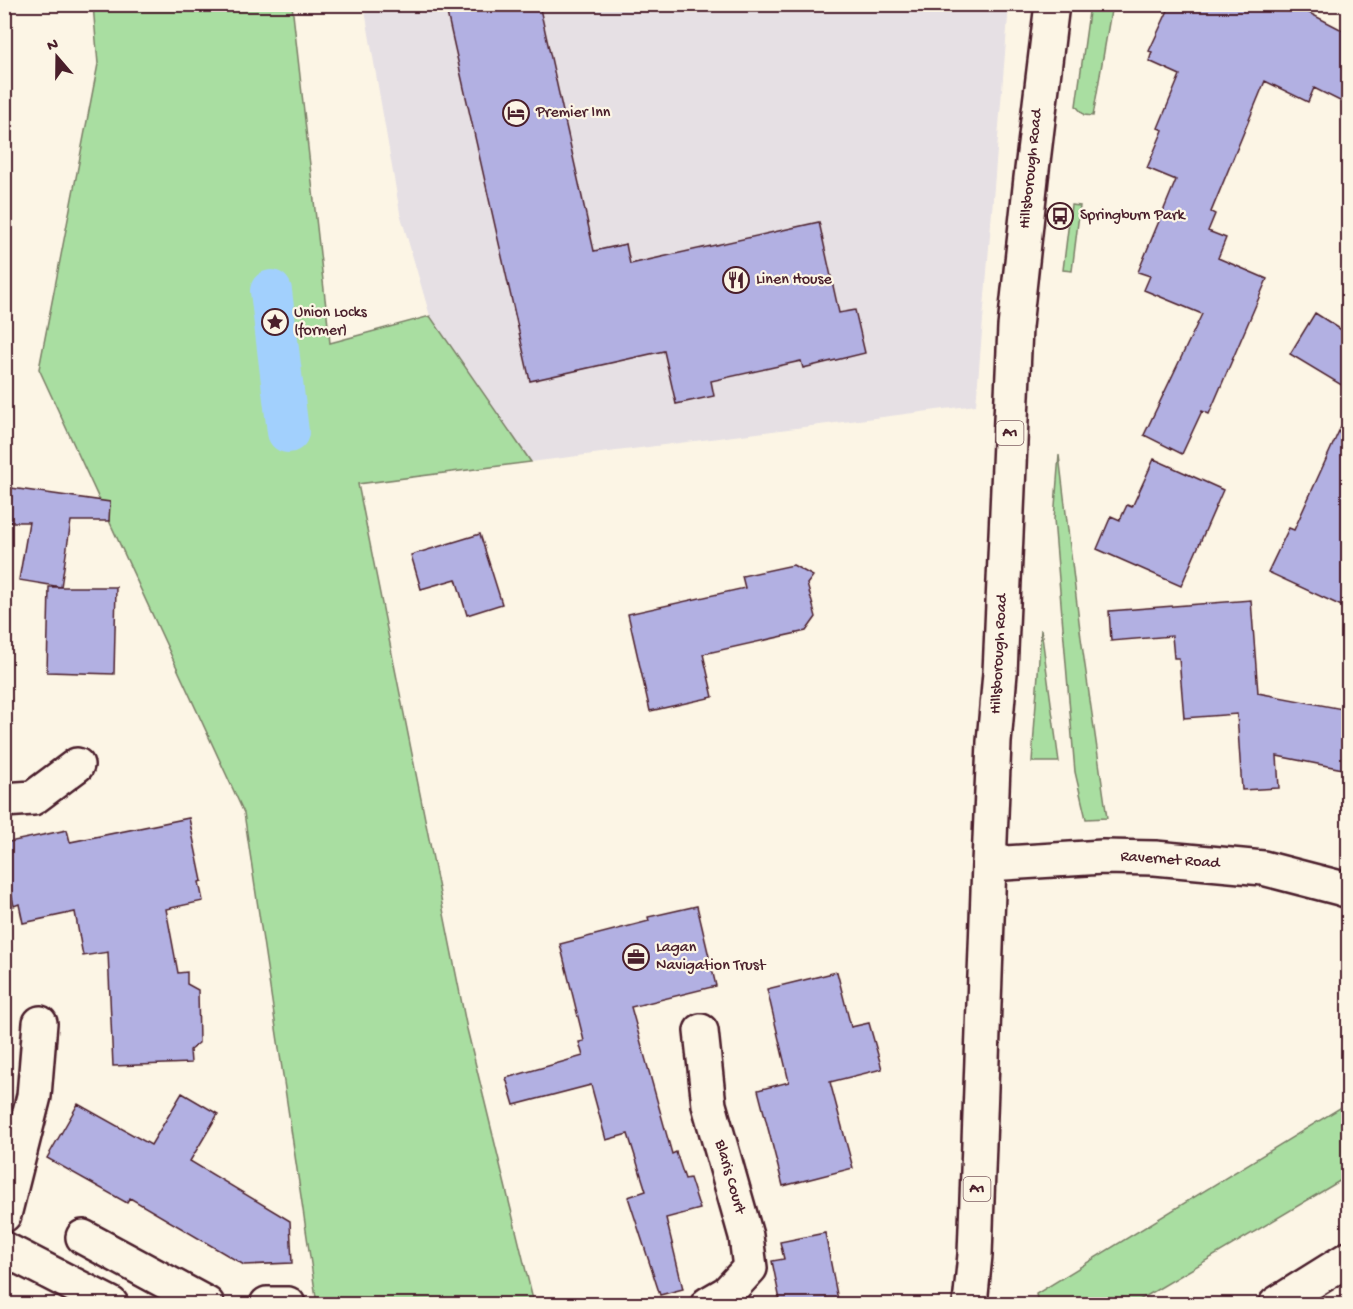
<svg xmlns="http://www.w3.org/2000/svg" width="1353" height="1309" font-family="'Gochi Hand',sans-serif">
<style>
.built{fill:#e6e0e4}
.green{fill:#a9dea1;stroke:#7a7e66;stroke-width:1.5}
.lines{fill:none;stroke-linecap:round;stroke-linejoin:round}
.canal{stroke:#a2d0fd;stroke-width:42}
.building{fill:#b2b0e2;stroke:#4a1f2b;stroke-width:1.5}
.minor-casing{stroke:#4a1f2b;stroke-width:38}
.tertiary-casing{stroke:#4a1f2b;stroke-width:38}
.trunk-casing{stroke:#4a1f2b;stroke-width:38}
.motorway-casing{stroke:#4a1f2b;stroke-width:38}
.minor{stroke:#fcf5e5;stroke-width:33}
.tertiary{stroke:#fcf5e5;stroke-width:33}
.trunk{stroke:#fcf5e5;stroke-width:33}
.motorway{stroke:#fcf5e5;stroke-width:33}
.labels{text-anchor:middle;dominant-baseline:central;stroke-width:4.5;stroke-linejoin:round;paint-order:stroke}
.shield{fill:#fcf5e5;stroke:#7f5f63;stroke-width:1.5}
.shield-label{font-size:15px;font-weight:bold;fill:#4a1f2b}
.poi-label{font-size:16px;fill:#4a1f2b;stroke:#fcf5e5;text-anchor:start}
.street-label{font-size:16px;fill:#4a1f2b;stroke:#fcf5e5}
</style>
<rect width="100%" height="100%" fill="#fcf5e5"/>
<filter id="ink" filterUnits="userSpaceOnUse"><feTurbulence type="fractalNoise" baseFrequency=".0167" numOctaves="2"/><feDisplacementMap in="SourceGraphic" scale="12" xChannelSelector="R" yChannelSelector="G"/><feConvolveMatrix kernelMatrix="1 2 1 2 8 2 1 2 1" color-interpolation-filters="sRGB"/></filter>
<g filter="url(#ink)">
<!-- built -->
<path class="built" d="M364,5H1009L976,405L531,462L430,316L400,213Z"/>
<!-- green -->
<path class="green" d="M93,5H292L330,343L430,316L531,462L358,484L467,1029L534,1304H317L244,813L39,369L98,64Z
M1090,5H1112L1093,116L1084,115L1076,106Z
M1071,205L1080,206L1072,271L1063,270Z
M1059,455L1081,638L1107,818L1086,819L1075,772L1054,519Z
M1041,629L1059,762H1032Z
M1348,1103V1176L1133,1304H1038L1036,1294Z"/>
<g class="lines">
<!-- canal -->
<path class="canal" d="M271,291L288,432"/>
</g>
<!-- building -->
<path class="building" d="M445,4H539L594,251L626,244L630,264L819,222L839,313L855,310L865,353L803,368L801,361L711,381L714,396L676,404L664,351L530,381Z
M1171,4H1292L1348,33V105L1314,88L1308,102L1265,81L1211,212L1215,214L1208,231L1226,238L1218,258L1267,279L1209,414L1202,411L1182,454L1144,435L1202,314L1144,290L1150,276L1138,272L1176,180L1147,168L1163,130L1158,128L1180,75L1149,61L1152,52L1149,51Z
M1315,313L1348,334V389L1290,354Z
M1348,411V609L1268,572L1289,528L1294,530Z
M1154,459L1223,490L1181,586L1097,549L1111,516L1120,520L1127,505L1132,507Z
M4,487L110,502L109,521H71L61,587L19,580L29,522H4Z
M480,534L502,604L467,615L456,579L421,589L411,555Z
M793,565L813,576L807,584L816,617L806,631L703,654L713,697L650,711L628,614L745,588L742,576Z
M49,587H116L114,674L47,672Z
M1251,600L1258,693L1348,710V770L1277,756L1279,788L1242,790L1237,714L1184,718L1179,658H1174L1172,636L1111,641L1109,611Z
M189,818L202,881L199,882L203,901L166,909L178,973L187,972V984L198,990L199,1043L190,1050L191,1063L113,1066L108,952L83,956L75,912L23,923L19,904L14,906L4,861V843L67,830L70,842Z
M697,906L716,986L631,1007L672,1154L676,1152L685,1179L690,1178L700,1209L666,1218L683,1289L660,1295L628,1197L646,1191L628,1134L606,1140L591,1085L514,1105L506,1078L583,1056L579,1042L584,1041L560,944L649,921L648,917Z
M837,972L851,1027L869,1023L882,1069L830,1082L853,1168L783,1186L758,1090L789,1082L767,989Z
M182,1093L218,1114L190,1161L290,1221L292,1263L244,1265L130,1198L127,1203L47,1158L78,1104L151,1145Z
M825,1233L839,1305H781L772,1261L784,1259L780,1242Z"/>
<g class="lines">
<defs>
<path id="minor" d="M4,800L33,798L77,765
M701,1031L709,1105L746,1236L750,1268L727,1293L708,1304
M4,1215L34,1096L40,1023
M83,1237L207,1304
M4,1249L111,1304
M267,1304H288"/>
<path id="tertiary" d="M989,864L1103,857L1155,858L1263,868L1340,888L1348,891"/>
<path id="trunk" d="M970,1304L975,1255L989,864L994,742L1000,673L1015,327L1031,178L1052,4"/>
<path id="motorway" d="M1276,1304L1348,1259"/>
</defs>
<!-- minor casing -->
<use href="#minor" class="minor-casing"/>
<!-- tertiary casing -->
<use href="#tertiary" class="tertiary-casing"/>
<!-- trunk casing -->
<use href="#trunk" class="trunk-casing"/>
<!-- motorway casing -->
<use href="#motorway" class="motorway-casing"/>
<!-- minor -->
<use href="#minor" class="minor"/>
<!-- tertiary -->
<use href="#tertiary" class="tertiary"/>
<!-- trunk -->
<use href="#trunk" class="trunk"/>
<!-- motorway -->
<use href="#motorway" class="motorway"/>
</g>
</g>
<!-- icons -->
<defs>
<symbol id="hotel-ring" viewBox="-11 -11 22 22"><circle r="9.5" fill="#fcf5e5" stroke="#4a1f2b" stroke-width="1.5"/><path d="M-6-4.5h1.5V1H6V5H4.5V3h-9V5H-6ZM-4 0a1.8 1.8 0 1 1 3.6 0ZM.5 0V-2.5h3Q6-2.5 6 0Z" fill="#4a1f2b"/></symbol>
<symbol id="bus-ring" viewBox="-11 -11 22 22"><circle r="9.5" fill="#fcf5e5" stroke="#4a1f2b" stroke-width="1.5"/><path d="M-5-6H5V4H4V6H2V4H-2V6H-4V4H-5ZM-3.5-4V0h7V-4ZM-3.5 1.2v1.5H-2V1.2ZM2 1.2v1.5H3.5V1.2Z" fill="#4a1f2b"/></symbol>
<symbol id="restaurant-ring" viewBox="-11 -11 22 22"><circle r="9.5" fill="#fcf5e5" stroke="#4a1f2b" stroke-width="1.5"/><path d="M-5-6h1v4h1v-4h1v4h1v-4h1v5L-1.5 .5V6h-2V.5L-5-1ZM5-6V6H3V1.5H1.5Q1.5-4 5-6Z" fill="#4a1f2b"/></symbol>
<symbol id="sight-ring" viewBox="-11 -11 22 22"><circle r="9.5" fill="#fcf5e5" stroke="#4a1f2b" stroke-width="1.5"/><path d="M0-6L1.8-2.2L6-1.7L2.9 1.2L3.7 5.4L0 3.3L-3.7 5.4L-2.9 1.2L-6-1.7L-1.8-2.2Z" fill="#4a1f2b"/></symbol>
<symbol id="office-ring" viewBox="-11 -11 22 22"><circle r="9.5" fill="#fcf5e5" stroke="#4a1f2b" stroke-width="1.5"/><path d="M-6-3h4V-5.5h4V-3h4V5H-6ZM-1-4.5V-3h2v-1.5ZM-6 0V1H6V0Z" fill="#4a1f2b"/></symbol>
</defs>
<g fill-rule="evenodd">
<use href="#hotel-ring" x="501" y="98" width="30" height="30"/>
<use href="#bus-ring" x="1045" y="201" width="30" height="30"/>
<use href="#restaurant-ring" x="721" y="265" width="30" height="30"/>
<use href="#sight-ring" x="260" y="307" width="30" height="30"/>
<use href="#office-ring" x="621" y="942" width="30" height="30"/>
</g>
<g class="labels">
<!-- shield labels -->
<g class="shield">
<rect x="996.5" y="421" width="27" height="24" rx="4.5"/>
<rect x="963.5" y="1177" width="27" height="24" rx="4.5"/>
</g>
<g class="shield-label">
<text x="1010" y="433">A1</text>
<text x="977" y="1189">A1</text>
</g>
<!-- poi labels -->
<g class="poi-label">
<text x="536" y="113">Premier Inn</text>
<text x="1080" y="216">Springburn Park</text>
<text x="756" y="280">Linen House</text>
<text x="294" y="313">Union Locks<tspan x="294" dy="18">(former)</tspan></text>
<text x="656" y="948">Lagan<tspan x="656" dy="18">Navigation Trust</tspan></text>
</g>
<!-- street labels -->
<g class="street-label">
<text transform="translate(1032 169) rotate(-84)">Hillsborough Road</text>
<text transform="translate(1000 654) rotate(-87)">Hillsborough Road</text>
<text transform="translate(1170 861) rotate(4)">Ravernet Road</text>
<text transform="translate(729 1177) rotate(74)">Blaris Court</text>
</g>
</g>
<!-- margin -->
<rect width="1353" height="1309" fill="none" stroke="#fcf5e5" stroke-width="24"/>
<rect x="12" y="12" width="1329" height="1285" fill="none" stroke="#4a1f2b" stroke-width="2" filter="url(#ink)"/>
<!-- north arrow -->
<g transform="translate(57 57) rotate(340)" stroke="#fcf5e5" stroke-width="4.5" paint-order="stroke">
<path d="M0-4.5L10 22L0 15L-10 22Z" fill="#4a1f2b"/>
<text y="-9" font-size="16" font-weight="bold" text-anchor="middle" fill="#4a1f2b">N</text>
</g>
</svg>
